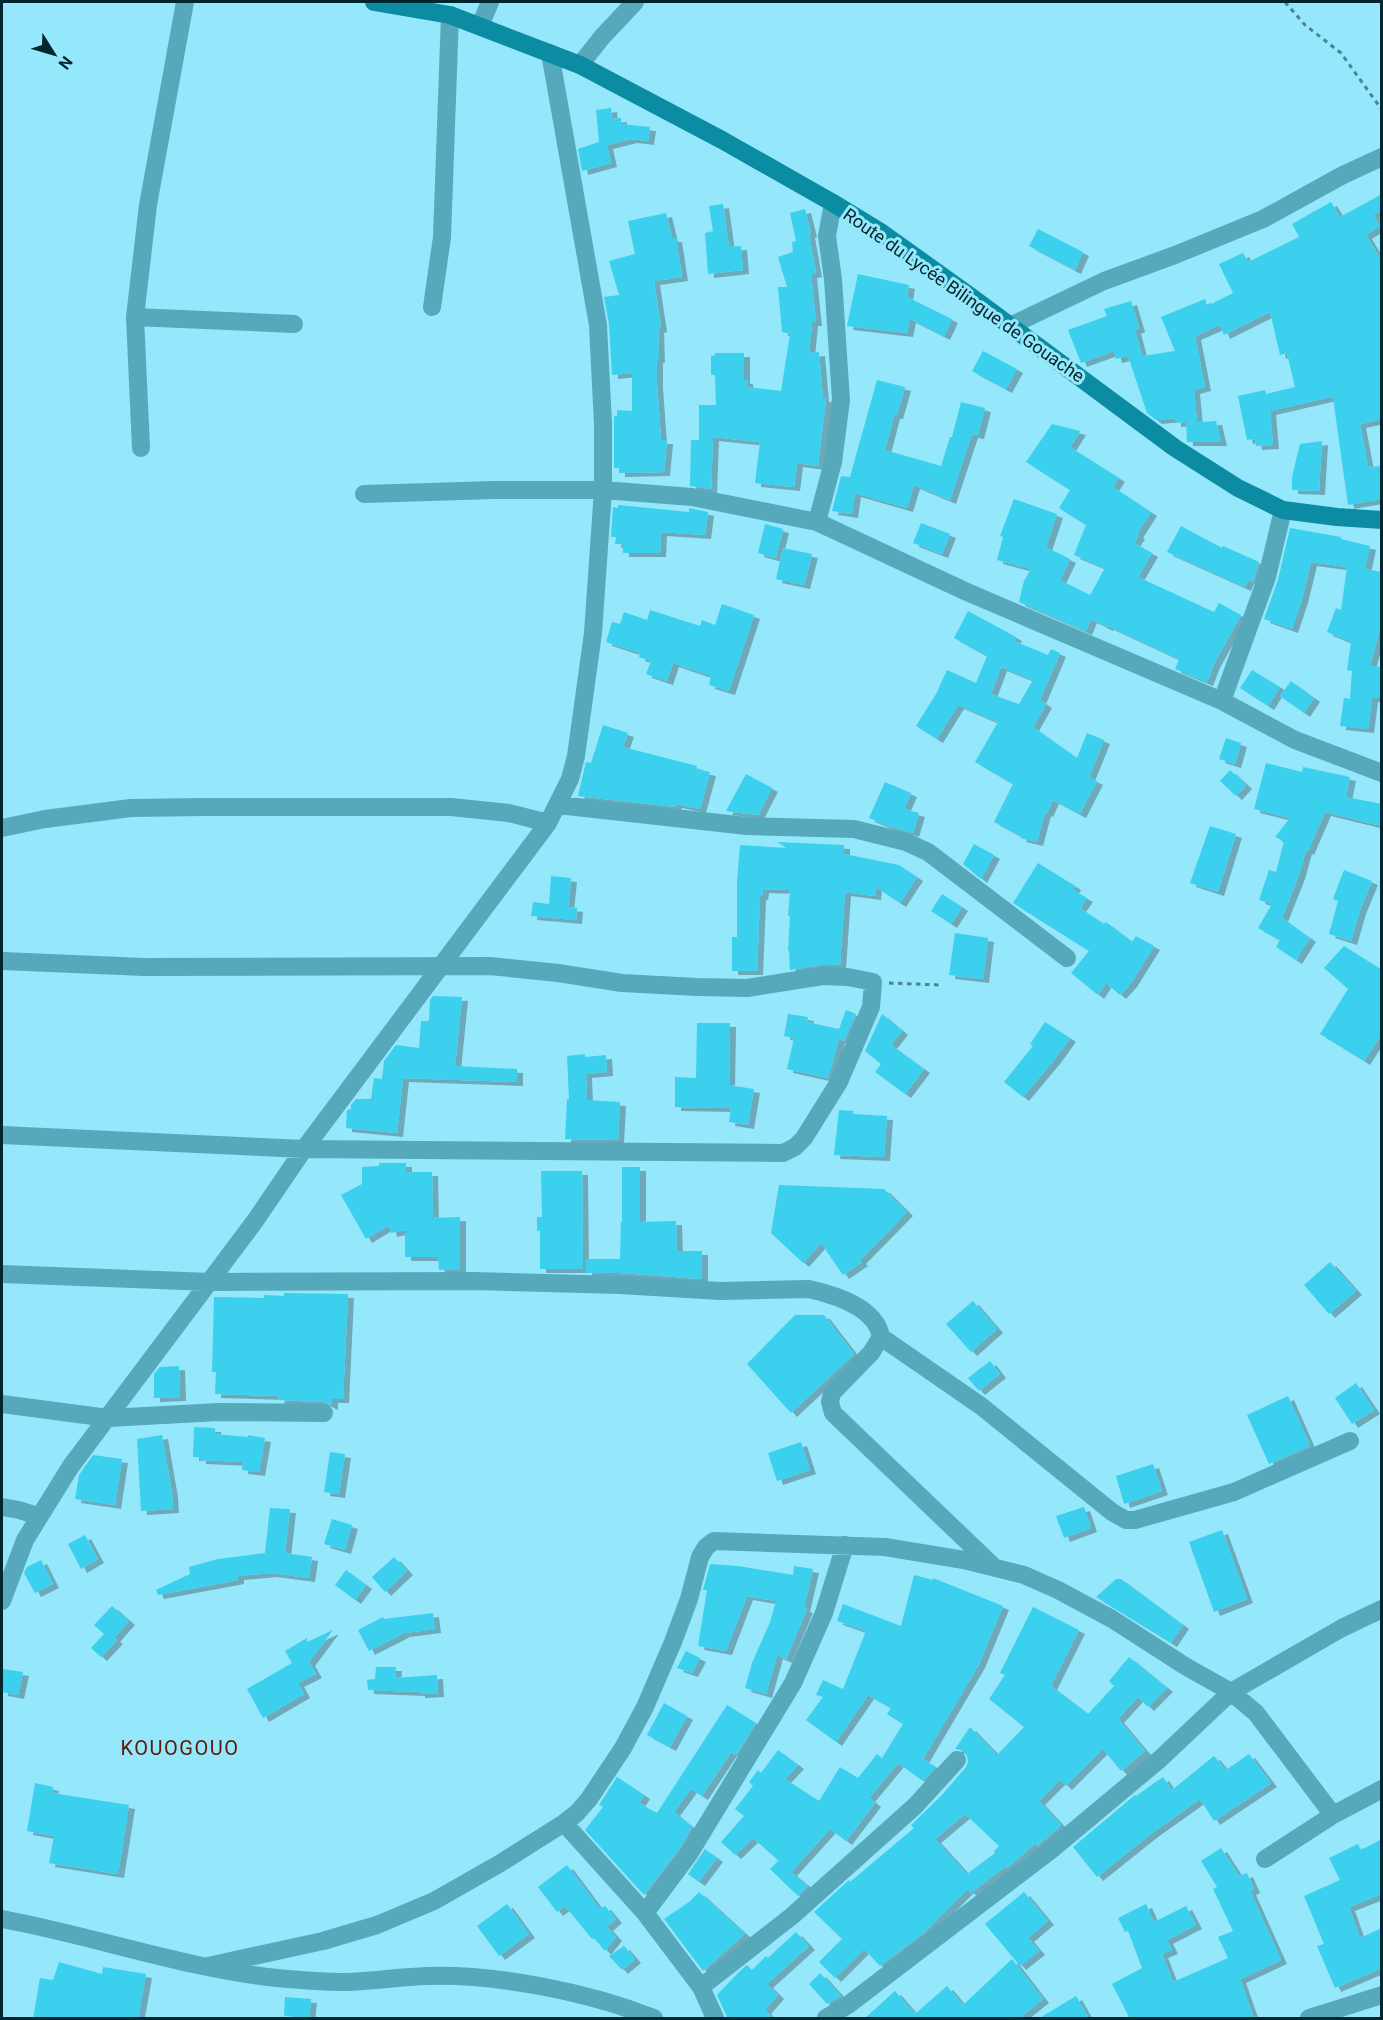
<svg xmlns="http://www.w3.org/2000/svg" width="1383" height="2020" font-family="Roboto,sans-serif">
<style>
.building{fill:#3ad0ee;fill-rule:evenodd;filter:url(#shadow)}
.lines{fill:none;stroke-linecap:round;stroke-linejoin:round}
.path{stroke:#498491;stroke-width:3;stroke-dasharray:4.5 4.5;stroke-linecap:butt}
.street{stroke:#56a8bb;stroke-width:18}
.secondary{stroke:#0b8ca2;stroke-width:18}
.labels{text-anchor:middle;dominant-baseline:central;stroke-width:6;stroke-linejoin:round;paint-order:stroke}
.street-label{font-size:18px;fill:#01262d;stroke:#95e7fb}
.neighbourhood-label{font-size:20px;letter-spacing:1.5px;fill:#5b1908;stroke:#95e7fb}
</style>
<defs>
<filter id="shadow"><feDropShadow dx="6" dy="4" stdDeviation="0" flood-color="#0004"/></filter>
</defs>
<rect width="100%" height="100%" fill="#95e7fb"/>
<!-- building -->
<path class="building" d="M611,108L612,119L621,118V124L650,127L648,141L631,139L607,145L611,163L582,171L578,149L599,142L596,110Z
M1382,194V210L1373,215L1380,226L1366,235L1382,262V419L1360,424L1368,466L1369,467L1382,466V499L1348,505L1333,398H1326L1270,411L1273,445L1256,446L1255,439L1247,440L1238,396L1265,390L1266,394L1295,387L1287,353L1280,355L1270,312L1224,335L1220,325L1195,336L1205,387L1194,390L1197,421L1175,423V418L1156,420L1147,413L1128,356L1116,359L1114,351L1081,363L1068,330L1107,316L1104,309L1131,301L1139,328L1135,330L1142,356L1175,351L1161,317L1205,299L1207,306L1233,293L1219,264L1243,253L1248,262L1299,237L1292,224L1331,202L1340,217Z
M723,204L729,247L741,246L743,270L708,274L705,233L713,231L709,206Z
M805,209L811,233L809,234L816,273L811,274L816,322H812L809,353L819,352L823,398H826L818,466L797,463L794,487L755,483L760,442L713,437L711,489L690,486L691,440H699V405H716L715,375H711V356L715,355V353H744V380H747L748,387L781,391L790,334L782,332L778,287H787L778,257L793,252L792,242L796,241L790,213Z
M666,213L672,238H676L682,277L654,281L661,328L658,329L659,359H657V384L661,440H667L664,472L619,473V468H614V416H617V410L632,411V373L612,375L609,324L604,297L619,295L609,261L635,254L628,221Z
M1038,229L1083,252L1075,270L1029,246Z
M858,274L909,285L907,297L952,319L944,336L910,319L907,333L847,326Z
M983,351L1017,369L1006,389L972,371Z
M877,380L905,387L897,415H894L885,450L941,466L950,437H952L961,402L985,408L978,435L972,434L950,500L914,485L907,508L855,493L852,514L832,511L841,476L850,477Z
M1216,421L1221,442H1187L1186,423Z
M1052,424L1080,431L1070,447L1119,478L1113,487L1151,512L1137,534L1139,535L1134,543L1152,553L1138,577L1214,612L1219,603L1241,615L1214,664L1207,682L1175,669L1179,659L1108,626L1107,627L1091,619L1086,631L1019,602L1024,581L1031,569L997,560L1003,537L1000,536L1014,499L1057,514L1046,547L1070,559L1060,580L1090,595L1105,568L1074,555L1086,525L1059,508L1070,490L1026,462Z
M1322,441L1319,491L1292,490V477L1300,444Z
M618,505L689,512V508L708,512L705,535L661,532L660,553H623V544H615L616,537H611L613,507L618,508Z
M921,523L950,534L942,554L913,543Z
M765,524L783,529L776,558L758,553Z
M1181,526L1222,548L1223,546L1259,562L1253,582L1248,580L1245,587L1167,552Z
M1290,528L1341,537V539L1370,546L1365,569L1382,572V621L1370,666L1382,667V698H1372L1368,729L1340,726L1344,698L1350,699L1352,671L1347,670L1351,642L1327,632L1336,608L1341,610L1347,567L1311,562L1302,599L1292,629L1264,619L1278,580Z
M783,548L812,554L804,585L776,579Z
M722,604L754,615L729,691L709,685L711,676L673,663L667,681L646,674L651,661L639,657L640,653L606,642L612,622L620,624L624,612L647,620L650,610L700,626L702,620L715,625Z
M968,611L1016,637L1014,641L1048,655L1051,649L1060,653L1040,700L1046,704L1033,727L1077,758L1087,733L1104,740L1089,777L1097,781L1080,814L1053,800L1047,813L1045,812L1037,842L1020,838L1021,836L994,822L1013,784L975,762L998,722L958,705L937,739L916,726L936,694L947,670L976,683L987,656L954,638ZM1001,667L1033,680L1019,704L991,694Z
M1252,670L1280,687L1268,706L1240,688Z
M1291,681L1314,698L1304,713L1280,696Z
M603,725L628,733L623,747L697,766L696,769L710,772L700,809L676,804L675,807L578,796L586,762L591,763Z
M1226,738L1241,743L1235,764L1219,759Z
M1266,763L1302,772L1303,767L1350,777L1346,797L1382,804V826L1325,812L1308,851L1306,850L1299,875L1282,918L1310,938L1296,960L1276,947L1280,940L1258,928L1272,904L1259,900L1269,870L1276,872L1284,841L1275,837L1290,818L1254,809Z
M1230,770L1246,785L1236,796L1220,781Z
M746,774L772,788L758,815L726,811Z
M885,782L911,793L904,809L919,813L913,833L888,826L869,818Z
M1210,826L1236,834L1218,892L1190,883Z
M777,842L844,845V854L899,865L917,877L900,903L876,887L875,896L845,892L840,965H821L790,970L789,951L788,950L790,916H788L790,890L763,889L762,896H760L757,971H732V937H737V882L740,845L787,848Z
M974,844L994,855L981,879L963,864Z
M1038,863L1075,886L1073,890L1087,898L1080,908L1104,924L1106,922L1132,942L1136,936L1154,946L1131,983L1120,995L1106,983L1098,995L1071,973L1089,951L1013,903Z
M1344,870L1372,881L1360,910L1351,941L1329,934L1338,901L1333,899Z
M551,876L571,878L568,907L577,908L576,920L531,916L533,902L549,904Z
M942,894L962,907L951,924L931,911Z
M955,933L988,938L983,979L949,975Z
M1344,946L1382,970V1033L1364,1061L1320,1034L1348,989L1324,968Z
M433,996L462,997L455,1066L517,1069V1082L403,1078L397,1133L346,1128L347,1110L351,1109V1105L356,1099H371L374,1078L382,1079L384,1061L396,1045L419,1048L421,1021H429L430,1000Z
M846,1010L856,1014L844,1041L839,1039L828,1078L787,1069L794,1038L784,1036L788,1014L808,1017L807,1022L839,1029Z
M882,1014L902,1031L891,1045L924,1069L905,1094L875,1072L881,1064L865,1051Z
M1045,1022L1070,1038L1054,1060L1023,1097L1004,1082L1033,1046L1030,1044Z
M697,1023H730L729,1085L754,1089L748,1125L729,1122L731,1108L675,1107V1077L696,1078Z
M585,1054V1057L606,1055L607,1072L586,1074L587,1100L620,1102L618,1140L565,1139L567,1099H569L567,1056Z
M839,1110L854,1111L853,1114L887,1116L884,1157L834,1155Z
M379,1163H406V1172H432L433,1218L460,1217V1270H439L438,1257H405V1230L391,1233L389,1225L366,1239L341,1195L362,1184V1167L379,1166Z
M622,1167H640V1222L676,1221L677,1251H702V1279L621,1273H586V1259H620L621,1222H622Z
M541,1171H582L583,1269H540V1231H537V1217H542Z
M779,1185L884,1189L907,1212L860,1260L862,1262L843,1275L821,1243L803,1263L771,1233Z
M1330,1262L1356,1291L1329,1314L1304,1285Z
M284,1293L348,1294L343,1399H332V1406L324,1402L278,1400L279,1396L215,1394L216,1372H212L214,1297L264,1298V1295L284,1296Z
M973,1301L997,1329L971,1352L946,1324Z
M795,1315H824L854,1354L791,1413L747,1364Z
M990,1361L1000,1374L979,1391L968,1378Z
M179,1366L180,1397L154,1398V1374L160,1367Z
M1356,1383L1374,1410L1352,1424L1335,1398Z
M1288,1396L1310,1446L1269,1464L1247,1415Z
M194,1427L215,1428V1434L248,1437V1435L265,1438L259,1472L242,1470L243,1462L200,1460V1457H193Z
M162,1435L172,1493L173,1509L141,1511L137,1439Z
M801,1442L810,1470L777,1481L768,1453Z
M330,1452L345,1454L339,1494L324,1492Z
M93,1455L122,1459L115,1505L75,1499L79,1475Z
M1153,1464L1162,1491L1124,1504L1116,1476Z
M1084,1507L1091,1528L1064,1538L1056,1516Z
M270,1508L290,1509L285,1553L312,1557L309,1578L271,1573L238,1576V1580L158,1595L156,1590L190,1574L189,1567L218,1559L265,1553Z
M332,1519L352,1525L345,1550L324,1544Z
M1222,1530L1247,1599L1214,1612L1189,1542Z
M85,1535L98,1559L81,1569L68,1544Z
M394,1557L407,1571L385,1592L372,1577Z
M41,1560L53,1584L35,1593L24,1573L27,1567Z
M710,1564L738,1566L793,1575L794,1566L813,1569L804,1608L807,1609L786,1659L777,1655L766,1694L745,1688L752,1663L770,1622L776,1601L747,1596L726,1651L698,1646L707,1590H703Z
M346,1570L366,1585L355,1600L335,1585Z
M914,1575L933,1580V1578L1003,1606L979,1664L923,1759L936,1767L923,1781L898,1763L869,1798L875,1803L846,1841L830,1829L791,1872L808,1886L798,1896L770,1869L778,1861L780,1862L753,1838L735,1855L721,1842L744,1816L735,1809L753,1786L749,1782L758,1770L761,1773L778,1750L798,1765L785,1779L819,1801L840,1767L858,1778L877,1754L882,1758L903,1724L887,1714L891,1708L868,1695L836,1742L806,1720L823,1697L816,1695L823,1680L843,1689L866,1631L837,1621L843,1604L901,1626Z
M1116,1579H1121L1183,1625L1171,1643L1096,1597Z
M112,1606L129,1621L114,1638L117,1640L101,1657L91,1648L104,1634L94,1625Z
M1033,1607L1079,1630L1051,1686L1088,1714L1114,1686L1109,1681L1129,1657L1167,1688L1148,1707L1138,1697L1118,1719L1145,1751L1121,1771L1103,1749L1066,1786L1060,1780L1039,1801L1061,1825L1042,1842L1038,1846L1036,1843L1007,1868L1006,1866L971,1893L968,1889L925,1932L880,1966L864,1949L835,1978L819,1962L842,1939L814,1912L849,1880L850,1882L914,1828L911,1825L942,1795L966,1767L968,1762L967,1756L964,1751L955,1749L970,1727L997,1755L1024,1727L989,1699L1005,1675L1000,1673ZM965,1814L999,1846L994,1851L995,1853L967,1874L935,1839Z
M433,1613L435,1629L404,1633L369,1651L358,1630L383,1617L384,1619Z
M333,1630L309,1662L316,1674L298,1683L304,1694L263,1718L247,1689L292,1663L285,1651L307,1638V1642Z
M686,1651L700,1658L692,1673L677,1668Z
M376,1667H396L395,1678L437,1675L438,1693L419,1694V1692L368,1690L367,1680L375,1679Z
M2,1669L23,1672L18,1695L2,1692Z
M664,1703L687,1716L670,1747L647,1735Z
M727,1705L756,1723L736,1755L731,1752L702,1796L691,1789L674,1812L692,1827L680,1848L644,1895L585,1830L603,1807L599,1805L617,1777L644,1795L639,1803L657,1813Z
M1249,1754L1271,1783L1214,1821L1200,1799L1152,1833L1097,1877L1073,1847L1135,1795L1136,1796L1163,1777L1172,1790L1214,1756L1226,1770Z
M35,1783L53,1787L52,1793L129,1805L118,1874L49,1863L54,1836L27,1831Z
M1382,1839V1894L1349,1907L1360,1938L1382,1928V1968L1335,1988L1317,1946L1324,1944L1304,1896L1340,1880L1329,1858L1358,1844L1361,1850Z
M1221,1848L1239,1876L1247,1873L1254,1889L1250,1891L1281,1960L1240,1979L1254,2019H1130L1112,1984L1142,1968L1128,1931L1125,1932L1118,1918L1146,1904L1154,1922L1186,1906L1196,1925L1167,1940L1172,1950L1162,1954L1173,1982L1228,1958L1218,1937L1233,1931L1213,1889L1217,1887L1201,1861Z
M705,1849L717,1858L699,1882L688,1874Z
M567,1865L600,1909L605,1906L616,1919L607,1927L616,1937L605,1951L594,1938L592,1939L565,1906L557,1912L538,1887Z
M699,1892L745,1934L703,1971L664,1919L689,1902Z
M1024,1892L1048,1921L1028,1938L1039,1951L1020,1966L985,1924Z
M507,1904L529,1934L499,1956L477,1926Z
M796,1932L809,1946L767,1984L778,1995L765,2010L774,2019H728L717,1995L741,1970L747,1965L752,1970L766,1956L768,1958Z
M624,1946L635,1959L622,1970L609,1956Z
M1012,1959L1043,1999L1018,2019H864L895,1991L915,2014L947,1986L963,2005Z
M59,1962L102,1974L103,1967L146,1974L138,2019H33L40,1978L53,1980Z
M820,1973L841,1996L827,2004L809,1984Z
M1076,1996L1089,2019H1038Z
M285,1997L311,1999L309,2018L284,2016Z"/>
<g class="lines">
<!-- path -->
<path class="path" d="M1285,2L1305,25L1341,53L1382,110
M889,983L939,985"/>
<!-- street -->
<path class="street" d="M480,26L490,2
M580,65L602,37L635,2
M432,307L442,237L450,15
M135,317L294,324
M1010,326L1104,281L1175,255L1263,219L1343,175L1382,157
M141,448L135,317L148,205L185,2
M364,494L494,490H603L692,497L817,522L967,592L1222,701L1295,740L1382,773
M817,522L833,462L841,400L833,279L827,236L833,203
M1222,701L1267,577L1283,510
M558,805L747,826L854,829L906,842L928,852L1067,958
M2,828L45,819L131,808L205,807H451L509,813L548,823
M2,961L144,967L490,966L558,973L622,983L697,987L747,988L823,976L848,977L873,982L871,1007L839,1082L804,1138L795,1147L783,1153L304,1149L2,1135
M2,1274L210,1282L473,1281L620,1285L720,1291L809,1289C835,1295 876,1307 881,1337L871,1353L832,1393L830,1402L833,1413L993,1566
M881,1337L981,1406L1112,1512L1126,1520H1135L1234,1492L1350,1441
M2,1404L108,1418L219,1412L324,1413
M2,1507L19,1510L38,1516
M2,1601L25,1540L71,1466L255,1221L304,1149L548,823L570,779L576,756L593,633L603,490V424L598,325L550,53
M564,1823L645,1913L701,1987L715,2018
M1265,1859L1333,1815L1382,1789
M645,1913L689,1854L793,1683L824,1613L845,1545
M2,1919C94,1936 183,1968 277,1978C299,1980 323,1982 345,1982C373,1981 400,1977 427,1976C498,1974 588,1992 654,2018
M208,1966L323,1941L377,1925L434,1901L499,1864L564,1823L577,1813L589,1799L623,1748L645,1707L673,1642L689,1599L700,1557L706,1547L714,1541L885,1547L964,1560L1024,1575L1058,1590L1112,1619L1185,1666L1231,1692L1256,1713L1333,1815
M701,1987L792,1916L915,1806L957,1760
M826,2018L848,2005L1051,1850L1160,1759L1231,1692L1342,1628L1382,1609
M1309,2018L1382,1995"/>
<!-- secondary -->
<path class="secondary" d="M374,2L450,15L580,65L722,140L833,203L882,233L970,296L1175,448L1238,488L1283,510L1337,517L1382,520"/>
</g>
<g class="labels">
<!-- street labels -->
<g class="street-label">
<text transform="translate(964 295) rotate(35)">Route du Lycée Bilingue de Gouache</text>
</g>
<!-- neighbourhood labels -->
<g class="neighbourhood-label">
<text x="180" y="1748">KOUOGOUO</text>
</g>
</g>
<!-- border -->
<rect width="1383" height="2020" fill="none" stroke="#01262d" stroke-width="6"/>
<!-- north arrow -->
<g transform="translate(54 54) rotate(127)" stroke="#95e7fb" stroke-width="4.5" paint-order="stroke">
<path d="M0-4.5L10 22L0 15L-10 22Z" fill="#01262d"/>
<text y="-9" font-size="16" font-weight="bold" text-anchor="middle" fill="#01262d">N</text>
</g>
</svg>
